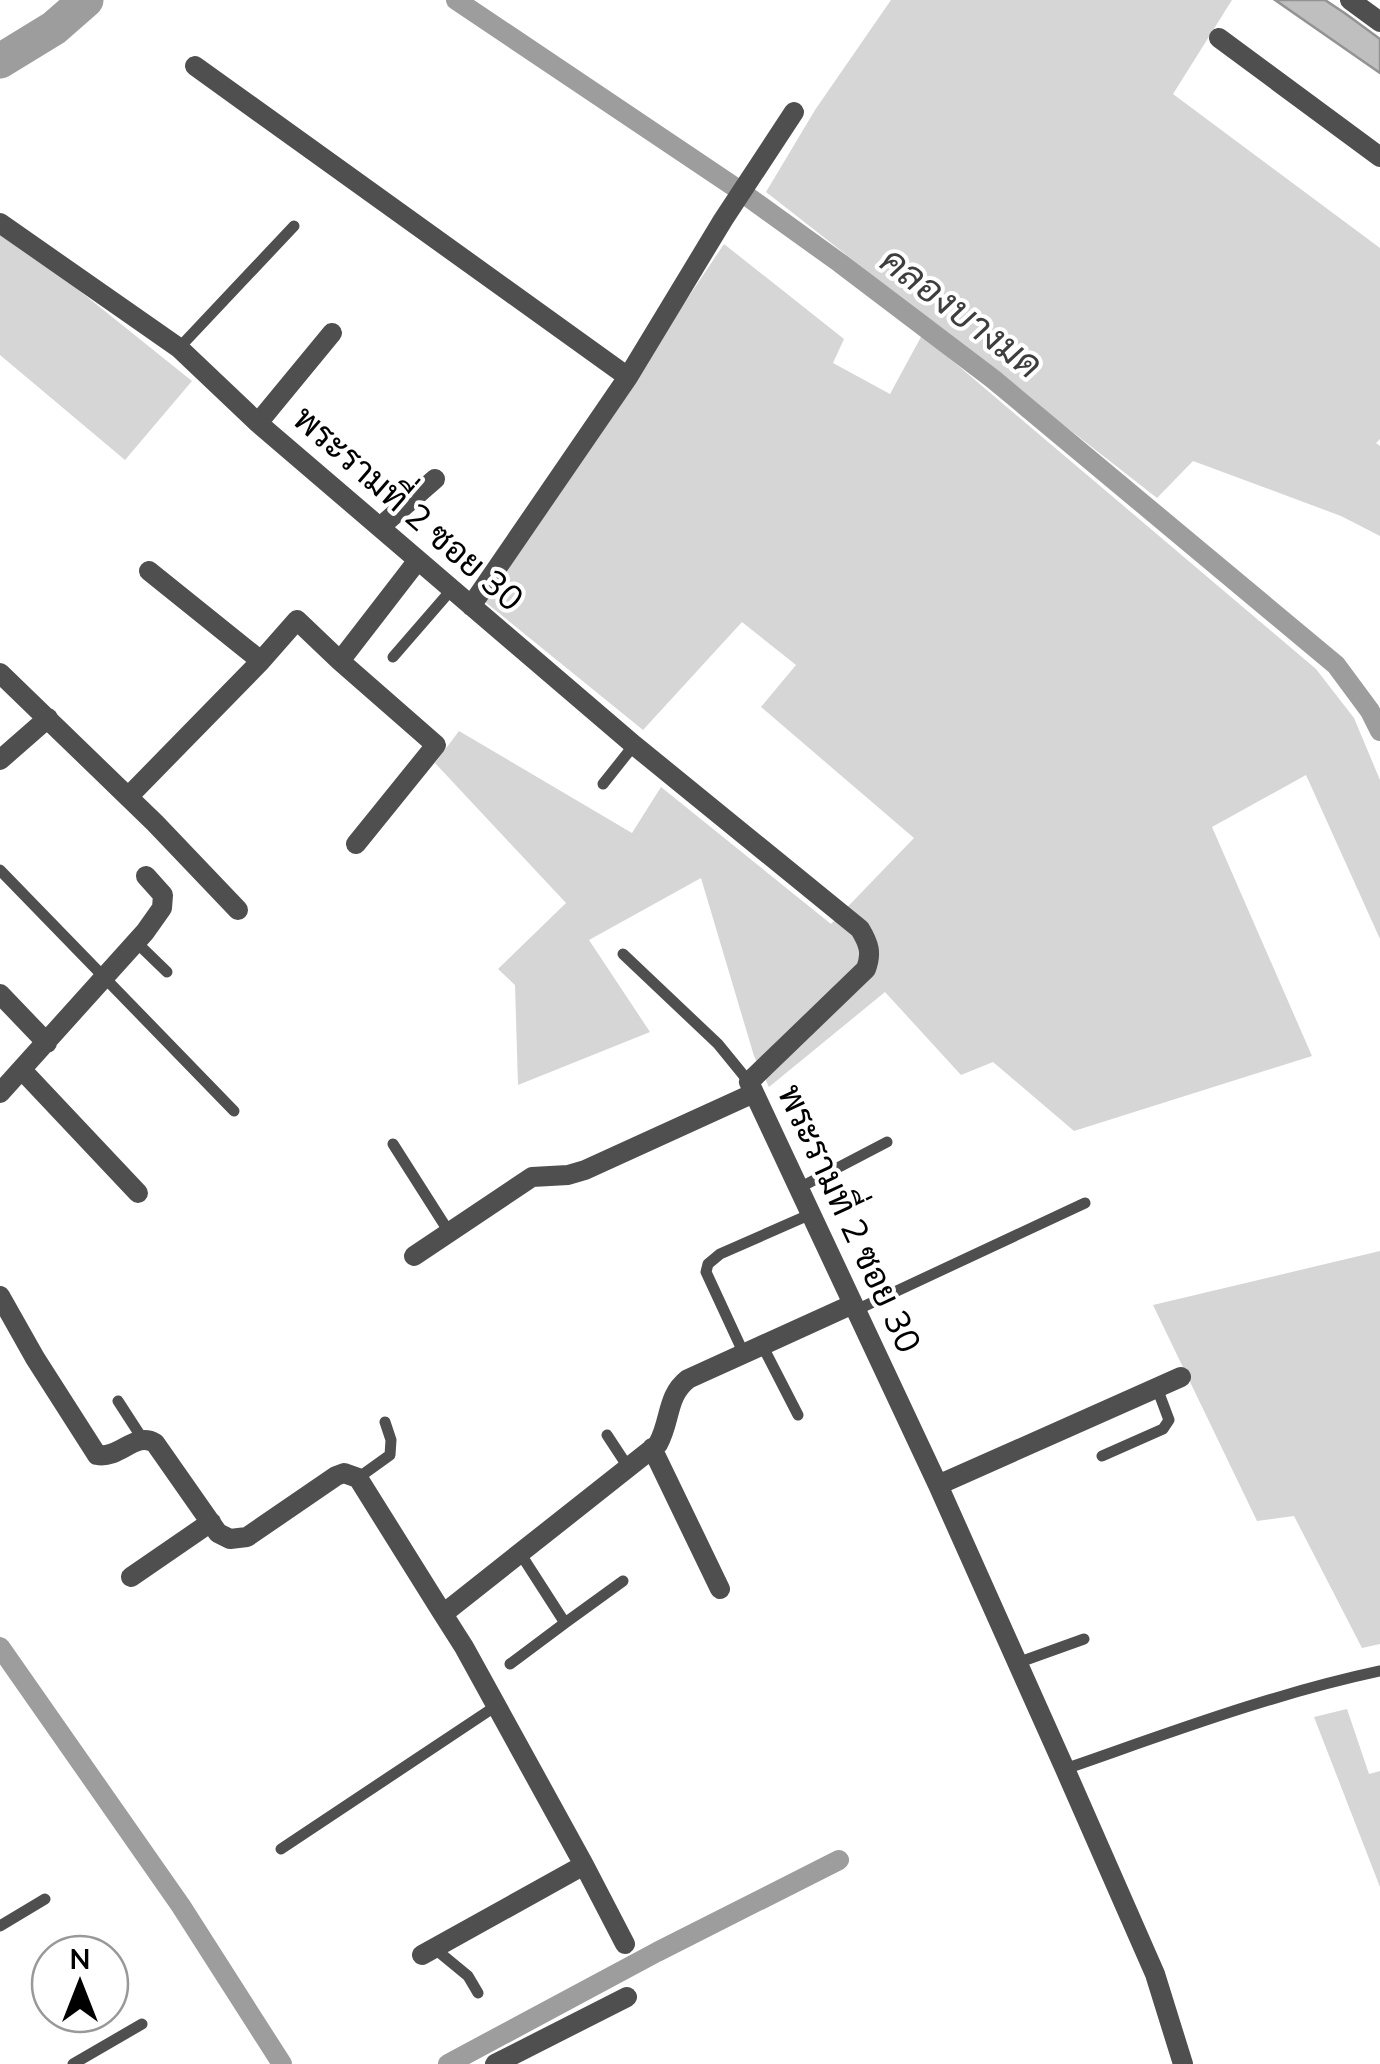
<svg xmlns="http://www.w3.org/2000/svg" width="1380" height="2064" font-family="'Nunito Sans',Sarabun,sans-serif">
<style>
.green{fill:#d6d6d6}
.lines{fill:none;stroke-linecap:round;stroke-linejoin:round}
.canal{stroke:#9d9d9d;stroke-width:20}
.river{stroke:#9d9d9d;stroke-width:35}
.building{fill:#bfbfbf;stroke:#939393;stroke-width:2.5}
.lane{stroke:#4f4f4f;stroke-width:11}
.street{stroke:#4f4f4f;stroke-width:20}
.labels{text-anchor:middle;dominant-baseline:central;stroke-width:8;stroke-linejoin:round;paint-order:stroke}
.street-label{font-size:35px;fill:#000;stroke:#fff}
.water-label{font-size:38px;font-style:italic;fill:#3e3e3e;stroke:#fff}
</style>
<rect width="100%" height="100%" fill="#fff"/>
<!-- green -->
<path class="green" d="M891,0H1232L1173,94L1380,248V439L1376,443L1380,446V536L1341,516L1193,461L1157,498L766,192L815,110Z
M0,227L192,381L125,460L0,355Z
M724,244L844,339L833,363L890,394L922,335L1316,669L1354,718L1380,780V939L1306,775L1212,827L1312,1056L1074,1131L993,1062L961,1075L885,992L769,1087L754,1056L701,878L589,940L650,1032L518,1085L515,985L498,969L566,903L435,763L459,731L632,833L661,787L831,924L914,838L761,707L796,665L742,622L643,730L484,601Z
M1380,1251V1644L1362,1648L1294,1516L1257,1521L1153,1305Z
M1347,1709L1369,1774L1380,1771V1887L1314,1717Z"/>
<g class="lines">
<!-- canal -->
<path class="canal" d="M456,0L733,186L840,263L993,379L1336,665L1370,711L1380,731
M0,1647L181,1906L282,2064
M448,2064L657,1952L839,1860"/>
<!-- river -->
<path class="river" d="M0,61L54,28L86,0"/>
</g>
<!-- building -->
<path class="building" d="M1275,0H1325L1346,14L1380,39V73Z"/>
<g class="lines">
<!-- lane -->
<path class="lane" d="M179,348L294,226
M393,657L452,589
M603,784L634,745
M0,870L234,1111
M136,942L167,972
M623,954L718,1044L749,1082
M393,1144L449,1232
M799,1188L887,1142
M854,1311L1085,1203
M762,1345L798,1415
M744,1354L706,1272L708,1264L720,1254L811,1214
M118,1401L142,1438
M607,1435L628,1467
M1102,1456L1163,1429L1169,1420L1157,1388
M358,1478L390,1455L391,1440L385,1422
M520,1553L565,1623L623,1581
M1017,1663L1084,1639
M510,1664L565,1623
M1065,1769C1169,1733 1272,1694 1380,1671
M281,1849L496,1706
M0,1926L45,1899
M434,1948L468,1976L478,1993
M73,2064L142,2024"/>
<!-- street -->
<path class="street" d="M1350,0L1380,22
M1219,38L1380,157
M195,66L628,377
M0,223L179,348L258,423L634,745L860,929C869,944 872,953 866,969L749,1082L938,1485L1065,1769L1155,1974L1183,2064
M258,423L332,333
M380,527L435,479
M149,571L261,661L297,620L340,661
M471,606L628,377L723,220L794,112
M0,673L155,823L238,910
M0,760L48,718
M128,797L261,661
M356,844L436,745L340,661L418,560
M0,994L47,1043
M22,1070L138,1193
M0,1093L145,932L162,908L163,895L146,876
M414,1256L532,1177L568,1175L585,1170L754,1093
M0,1296L35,1358L97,1455C120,1459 135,1431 155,1443L218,1533L230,1539L247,1537L336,1476L344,1473L358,1478L443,1614L658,1444C671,1421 666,1396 688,1379L851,1305
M652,1448L720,1589
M938,1485L1181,1377
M131,1577L211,1522
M584,1865L625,1944
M422,1955L584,1865L464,1647L443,1614
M495,2064L627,1997"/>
</g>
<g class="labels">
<!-- street labels -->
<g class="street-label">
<text transform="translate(408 509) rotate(41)">พระรามที่ 2 ซอย 30</text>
<text transform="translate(849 1219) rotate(65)">พระรามที่ 2 ซอย 30</text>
</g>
<!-- water labels -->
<g class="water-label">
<text transform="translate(961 313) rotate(37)">คลองบางมด</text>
</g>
</g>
<!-- north arrow -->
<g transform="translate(80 1984)"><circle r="48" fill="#ffffff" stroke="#999999" stroke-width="2.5"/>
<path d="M0-8L18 38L0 25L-18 38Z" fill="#000000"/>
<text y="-15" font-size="28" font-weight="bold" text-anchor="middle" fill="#000000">N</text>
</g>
</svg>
